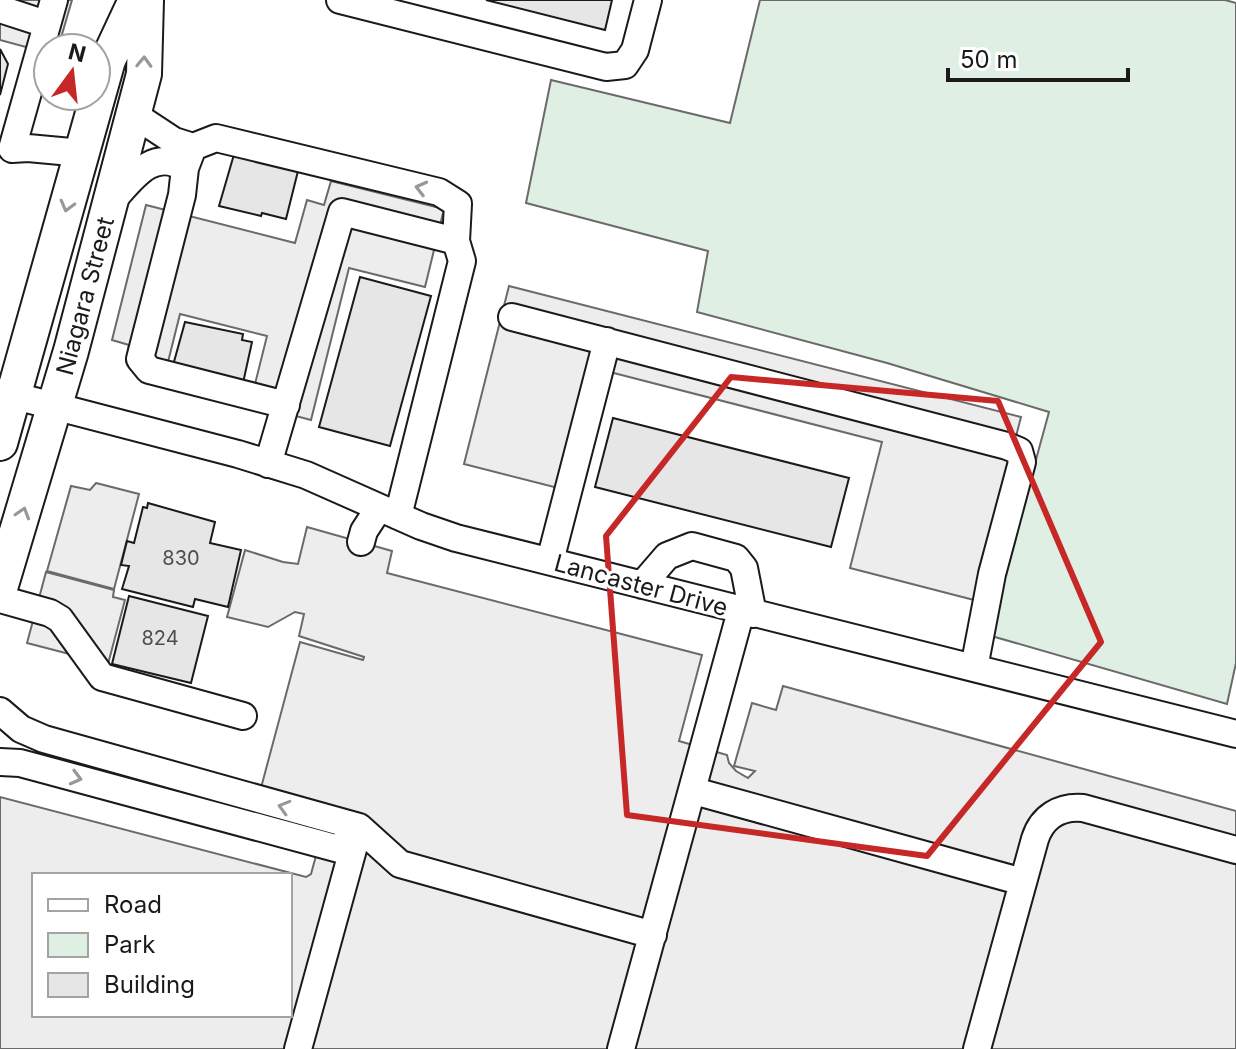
<svg xmlns="http://www.w3.org/2000/svg" width="1236" height="1049" font-family="Inter,sans-serif">
<style>
.green{fill:#e0efe3;stroke:#6a6a6a;stroke-width:2}
.parking{fill:#ededed;stroke:#6a6a6a;stroke-width:2;fill-rule:evenodd}
.building{fill:#e6e6e6;stroke:#1a1a1a;stroke-width:2}
.lines{fill:none;stroke-linecap:round;stroke-linejoin:round}
.minor-casing{stroke:#1a1a1a;stroke-width:30}
.major-casing{stroke:#1a1a1a;stroke-width:38}
.minor{stroke:#fff;stroke-width:26}
.major{stroke:#fff;stroke-width:34}
.oneway{stroke:#989898}
.marked{fill:none;stroke:#c62828;stroke-width:6;stroke-linejoin:round}
.labels{text-anchor:middle;dominant-baseline:central;stroke-width:6;stroke-linejoin:round;paint-order:stroke}
.number-label{font-size:20px;fill:#4d4d4d}
.street-label{font-size:24px;fill:#1a1a1a;stroke:#fff}
</style>
<rect width="100%" height="100%" fill="#fff"/>
<!-- green -->
<path class="green" d="M760,0H1225L1236,3V663L1227,704L988,635L1049,412L887,363L697,312L708,251L526,203L551,80L730,123Z"/>
<!-- parking -->
<path class="parking" d="M0,0H72L58,48H48V53L0,40Z
M331,181L444,209L425,287L349,268L311,420L250,404L267,336L180,314L167,366L127,356L129,345L112,340L146,205L295,243L307,200L324,205Z
M509,286L1021,417L974,600L850,568L882,442L602,370L570,491L464,464Z
M96,483L139,494L114,589L47,571L71,486L90,490Z
M307,527L392,551L387,573L702,655L679,741L727,755L729,763L736,771L748,778L755,771L734,766L752,703L776,710L783,686L1236,811V1049H0V797L306,877L311,874L326,819L258,799L300,642L363,660L364,657L299,636L304,614L295,612L268,627L227,617L245,550L283,562L298,564ZM34,875H290V1015H34Z
M46,572L114,590L113,597L125,600L108,664L27,643Z"/>
<!-- building -->
<path class="building" d="M486,0H612L605,30Z
M0,49L8,64L0,95Z
M235,151L299,167L286,219L262,213L261,216L219,206Z
M360,277L431,296L390,446L319,427Z
M185,322L243,334L242,340L252,342L243,383L172,369Z
M613,418L849,478L831,547L595,487Z
M148,503L215,522L210,543L241,550L228,607L195,599L193,607L122,589L129,566L121,565L127,541L134,543L143,507L147,508Z
M129,596L208,616L191,683L112,664Z"/>
<g class="lines">
<defs>
<path id="minor" d="M54,0L12,149L28,148L82,153
M340,0L606,67L625,65L635,50L648,0
M0,9L46,24
M133,114L174,141L193,147L216,138L439,192L458,204L456,241
M193,147L185,168L182,195L140,359L149,370L286,405
M111,202C132,179 152,147 185,168
M512,317L1007,446L1019,451L1022,462L992,574L974,668
M0,392L238,454L306,475L421,526L456,538L1236,734
M268,464L342,212L456,241L462,261L398,516
M361,542L364,531L379,508
M550,561L607,341
M642,585L667,556L692,546L736,558L744,568L753,614
M0,599L50,613L60,619L102,677L243,716
M0,711L21,729L44,739L359,827L400,864L653,935
M0,762L20,763L339,849L359,827
M694,791L1023,882
M298,1049L358,831
M621,1049L741,611
M977,1049L1035,839C1042,817 1060,806 1083,808L1236,850"/>
<path id="major" d="M0,443L108,60L136,0
M0,588L71,351L144,74L146,0"/>
</defs>
<!-- minor casing -->
<use href="#minor" class="minor-casing"/>
<!-- major casing -->
<use href="#major" class="major-casing"/>
<!-- minor -->
<use href="#minor" class="minor"/>
<!-- major -->
<use href="#major" class="major"/>
</g>
<!-- one-way arrows -->
<defs><path id="oneway-chevron" d="M-2-3.5L2.5 0L-2 3.5" fill="none" stroke-width="1.6" stroke-linecap="round" stroke-linejoin="round" transform="scale(2)"/></defs>
<g class="oneway">
<use href="#oneway-chevron" transform="translate(144 62) rotate(-88)"/>
<use href="#oneway-chevron" transform="translate(421 188) rotate(-166)"/>
<use href="#oneway-chevron" transform="translate(67 206) rotate(105)"/>
<use href="#oneway-chevron" transform="translate(23 513) rotate(-73)"/>
<use href="#oneway-chevron" transform="translate(76 778) rotate(15)"/>
<use href="#oneway-chevron" transform="translate(284 807) rotate(-164)"/>
</g>
<!-- marked area -->
<path class="marked" d="M731,377L998,401L1101,642L927,856L627,815L606,536Z"/>
<g class="labels">
<!-- number labels -->
<g class="number-label">
<text x="181" y="558">830</text>
<text x="160" y="638">824</text>
</g>
<!-- street labels -->
<g class="street-label">
<text transform="translate(85 296) rotate(-75)">Niagara Street</text>
<text transform="translate(641 585) rotate(15)">Lancaster Drive</text>
</g>
</g>
<!-- legend -->
<rect x="32" y="873" width="260" height="144" fill="#ffffff" stroke="#a3a3a3" stroke-width="2"/>
<rect x="48" y="899" width="40" height="12" fill="#ffffff" stroke="#a3a3a3" stroke-width="2"/>
<text x="104" y="913" font-size="24" fill="#1a1a1a">Road</text>
<rect x="48" y="933" width="40" height="24" fill="#e0efe3" stroke="#a3a3a3" stroke-width="2"/>
<text x="104" y="953" font-size="24" fill="#1a1a1a">Park</text>
<rect x="48" y="973" width="40" height="24" fill="#e6e6e6" stroke="#a3a3a3" stroke-width="2"/>
<text x="104" y="993" font-size="24" fill="#1a1a1a">Building</text>
<!-- north arrow -->
<g transform="translate(72 72) rotate(15)"><circle r="38" fill="#ffffff" stroke="#a3a3a3" stroke-width="2"/>
<path d="M0-6L14 30L0 20L-14 30Z" fill="#c62828"/>
<text y="-12" font-size="22" font-weight="bold" text-anchor="middle" fill="#1a1a1a">N</text>
</g>
<!-- scale -->
<path d="M948 68v12h180v-12" fill="none" stroke="#1a1a1a" stroke-width="4"/>
<text x="960" y="68" font-size="24" fill="#1a1a1a" stroke="#ffffff" stroke-width="6" paint-order="stroke">50 m</text>
</svg>
